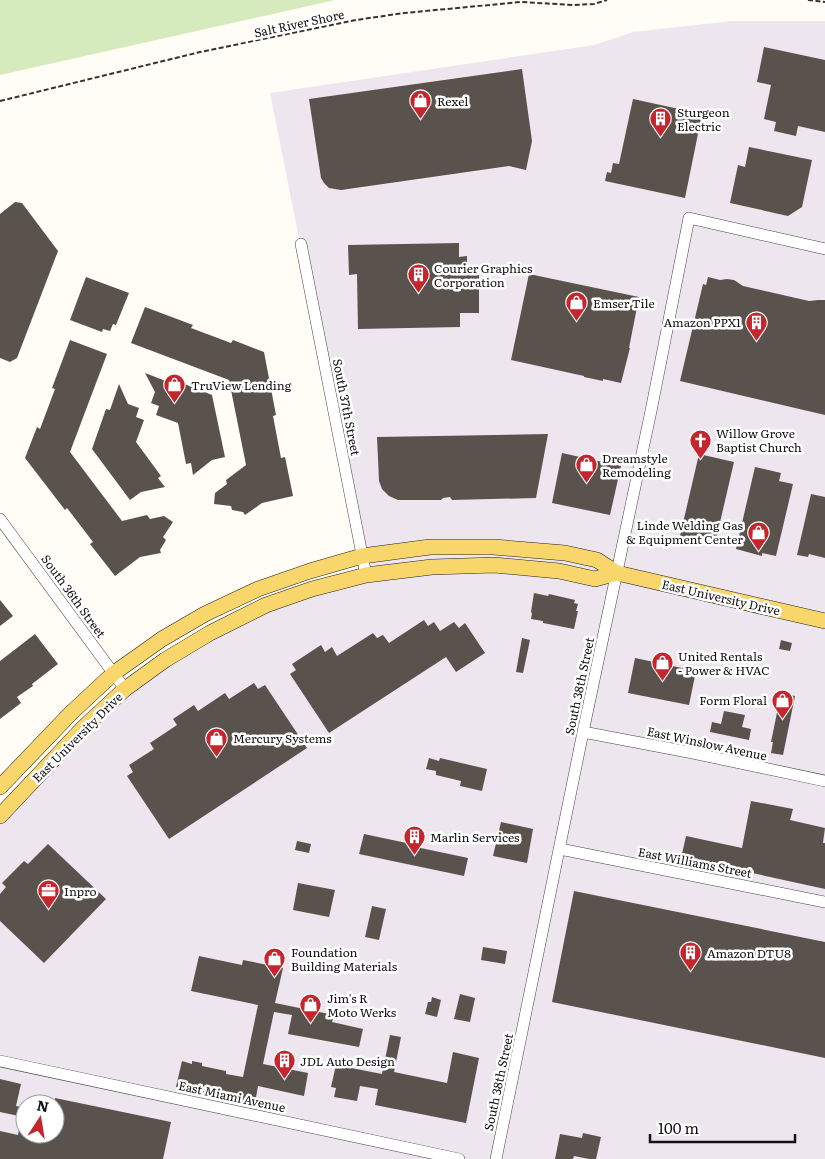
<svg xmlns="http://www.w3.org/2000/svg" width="825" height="1159" font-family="Literata,serif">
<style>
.industrial{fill:#eee6ef;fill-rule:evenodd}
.park{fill:#d5ebbd}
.building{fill:#5a524d}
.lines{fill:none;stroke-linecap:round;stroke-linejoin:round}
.minor-casing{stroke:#444;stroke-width:12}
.major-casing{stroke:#222;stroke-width:16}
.path{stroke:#333;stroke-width:2;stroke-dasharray:5 2.5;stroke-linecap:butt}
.minor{stroke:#fff;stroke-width:11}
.major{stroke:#f9d66b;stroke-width:15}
.labels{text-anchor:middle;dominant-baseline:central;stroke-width:5;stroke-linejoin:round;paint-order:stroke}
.street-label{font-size:12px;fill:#111;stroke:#fff}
.poi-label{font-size:12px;fill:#111;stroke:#fff;text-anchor:start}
</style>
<rect width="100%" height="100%" fill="#fffdf5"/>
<!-- industrial -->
<path class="industrial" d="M732,21H825V1159H0V816L84,727L210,633L366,575L270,93L594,45L633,32ZM25,1104H55V1134H25Z"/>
<!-- park -->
<path class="park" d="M0,0H335L0,75Z"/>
<!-- building -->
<path class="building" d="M764,47L825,60V132L798,126L796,136L774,131L776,122L764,119L771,85L757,82Z
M522,69L532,141L526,170L509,166L341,190L329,188L324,183L321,178L309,99Z
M633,99L702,114L685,198L605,181L607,172L611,173L613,163L619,164Z
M749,147L812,160L802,207L788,216L730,203L738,165L745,167Z
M15,202L22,203L58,251L17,358L10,362L0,358V214Z
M459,243V257L467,256V273H479V313H460V327L358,329L357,274L349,275L348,245Z
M529,274L639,297L629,348H630L621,383L603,379V381L584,377V376L511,360Z
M86,277L129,293L116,325L113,324L110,331L103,329L102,332L70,320Z
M708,277L720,280L727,279L734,280L743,286L809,301L818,300H825V415L680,381L703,284L706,285Z
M145,307L193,325L191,328L231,343L233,340L264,352L276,415L273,416L281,458L285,457L293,496L262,503L245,515L243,512L232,510L231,506L214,504L215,493L227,484L226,480L246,465L229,380L131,343Z
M70,340L107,354L70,452L122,521L147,515L150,519L164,516L173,522L163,537L166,540L160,550L161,553L140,557L115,576L90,544L93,542L67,508L65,510L25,458L37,427L40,429L55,389L52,388Z
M145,373L171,383L172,379L212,395L225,457L212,460L193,475L191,463L186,464L178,423L156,415L159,406L151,403L155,392Z
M119,384L128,404L139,408L136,417L144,420L136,442L161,476L158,478L165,487L141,492L130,500L92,449L106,409L110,410Z
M548,434L536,498L452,500L450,497L443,498L441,500H398L389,496L382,489L379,481L377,437Z
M562,453L621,466L610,515L552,503Z
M699,454L734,462L715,544L680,536Z
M755,467L781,473L779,481L793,484L776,556L762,553V556L736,549Z
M811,494L825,497V558L809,554L808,557L797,555Z
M534,593L548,596L549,594L575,600L574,603L578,604L576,611H578L574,629L543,623V621L531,619L532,613L531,612Z
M0,600L13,616L0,626Z
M424,620L428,626L434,622L440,631L454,622L459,628L465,623L485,653L456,672L446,657L329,733L290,674L296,670L292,664L321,645L325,652L332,647L337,656L373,633L377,638L383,635L389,643Z
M35,634L58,664L32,684L33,686L17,697L21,703L0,719V661Z
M522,638L530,640L523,673L516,672Z
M781,640L792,643L790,651L779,649Z
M635,658L696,671L689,705L628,693Z
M254,683L258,689L265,685L307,748L169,839L127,776L133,772L129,765L154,749L150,743L177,725L173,719L194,705L198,711L225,693L229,699Z
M781,693L795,696L783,755L771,753L773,742H771Z
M724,711L745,715L742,727L751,729L749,740L710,732L712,722L721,724Z
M429,758L439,761L440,758L487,769L482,791L460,786L461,781L436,775V771L426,769Z
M751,801L793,809L790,820L825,828L823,843H825V889L725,867L724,872L680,863L686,836L742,848Z
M501,822L533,829L527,863L493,856Z
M364,834L416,845V847L468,858L464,876L359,854Z
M297,841L311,844L309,853L295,850Z
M48,844L106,899L44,963L0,921V894L6,887L2,883L24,861L28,864Z
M298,883L335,890L329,917L293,910Z
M574,891L825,942V1058L552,1002Z
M372,906L386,909L379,940L365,937Z
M483,947L507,951L505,964L481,960Z
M199,956L242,965L243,960L283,968L275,1003L334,1015L332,1022L363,1029L359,1047L288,1034L292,1015L274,1012L263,1064L308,1073L304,1096L258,1086L255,1103L176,1087L182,1061L192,1064V1061L202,1063V1066L226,1071V1074L243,1077L258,1005L191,991Z
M460,994L475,998L470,1022L454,1019Z
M432,997L441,1000L437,1017L425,1014L428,1002H431Z
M390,1035L401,1037L394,1072L447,1083L453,1052L479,1058L466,1123L375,1105L378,1089L360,1086L357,1101L334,1097L336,1088L331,1087L336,1065L382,1074Z
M0,1079L21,1084L16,1106L21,1107L19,1116L0,1112Z
M55,1098L171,1122L163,1159H0V1131L18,1135L21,1118H25V1134H55Z
M583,1133L601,1137L596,1159H589L574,1156L573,1159H555L560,1134L582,1138Z"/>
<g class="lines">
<defs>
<path id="minor" d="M301,244L366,575
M0,519L125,689
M583,732L688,752L825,781
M560,849L825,902
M0,1061L459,1159
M496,1159L583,732L651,411L689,218L825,249"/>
<path id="major" d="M0,787L71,713L114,673L162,639L205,614L258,589L310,571L362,556L430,547H494L565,553L597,560L617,573L825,621
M0,816L84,727L125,689L165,660L210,633L266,605L312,589L366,575L432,567L494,565L559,571L595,579L617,573"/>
</defs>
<!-- minor casing -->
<use href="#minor" class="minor-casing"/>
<!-- major casing -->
<use href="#major" class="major-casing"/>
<!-- path -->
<path class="path" d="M808,0L825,2
M0,101L200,52L356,20L404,13L521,2L573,5L594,4L607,0"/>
<!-- minor -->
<use href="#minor" class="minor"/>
<!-- major -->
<use href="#major" class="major"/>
</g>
<!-- icons -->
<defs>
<symbol id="shop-pin" viewBox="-11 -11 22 30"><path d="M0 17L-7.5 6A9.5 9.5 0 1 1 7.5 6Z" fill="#c4262e" stroke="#fff"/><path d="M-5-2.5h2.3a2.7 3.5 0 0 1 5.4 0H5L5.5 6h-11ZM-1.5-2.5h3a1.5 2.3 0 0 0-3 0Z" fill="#fff"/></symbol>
<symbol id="building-pin" viewBox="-11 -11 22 30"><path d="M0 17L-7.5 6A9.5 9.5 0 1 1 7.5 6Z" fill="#c4262e" stroke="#fff"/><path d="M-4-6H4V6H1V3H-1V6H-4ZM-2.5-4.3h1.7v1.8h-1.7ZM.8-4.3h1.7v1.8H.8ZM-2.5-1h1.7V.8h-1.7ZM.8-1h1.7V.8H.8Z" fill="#fff"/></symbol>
<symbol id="church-pin" viewBox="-11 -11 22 30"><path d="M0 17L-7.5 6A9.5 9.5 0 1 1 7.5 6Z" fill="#c4262e" stroke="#fff"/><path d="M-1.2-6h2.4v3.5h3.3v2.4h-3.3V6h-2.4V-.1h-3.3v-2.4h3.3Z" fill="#fff"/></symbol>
<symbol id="office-pin" viewBox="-11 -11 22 30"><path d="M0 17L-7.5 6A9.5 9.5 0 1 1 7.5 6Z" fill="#c4262e" stroke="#fff"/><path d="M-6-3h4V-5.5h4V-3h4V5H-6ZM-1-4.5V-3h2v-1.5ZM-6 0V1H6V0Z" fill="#fff"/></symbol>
</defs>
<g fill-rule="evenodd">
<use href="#shop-pin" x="408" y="88" width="25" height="34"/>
<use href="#building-pin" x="648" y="106" width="25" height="34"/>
<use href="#building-pin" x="406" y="262" width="25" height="34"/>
<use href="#shop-pin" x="564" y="290" width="25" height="34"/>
<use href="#building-pin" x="744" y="310" width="25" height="34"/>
<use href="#shop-pin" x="162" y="372" width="25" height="34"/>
<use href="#church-pin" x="688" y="428" width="25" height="34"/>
<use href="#shop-pin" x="574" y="452" width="25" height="34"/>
<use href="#shop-pin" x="746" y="520" width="25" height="34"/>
<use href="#shop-pin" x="650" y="650" width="25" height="34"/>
<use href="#shop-pin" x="770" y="688" width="25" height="34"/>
<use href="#shop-pin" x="204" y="726" width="25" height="34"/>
<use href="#building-pin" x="402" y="824" width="25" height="34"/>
<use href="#office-pin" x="36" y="878" width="25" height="34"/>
<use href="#building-pin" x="678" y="940" width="25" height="34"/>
<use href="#shop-pin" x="262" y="946" width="25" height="34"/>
<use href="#shop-pin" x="298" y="992" width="25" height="34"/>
<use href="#building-pin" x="272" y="1048" width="25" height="34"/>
</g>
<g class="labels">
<!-- street labels -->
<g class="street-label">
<text transform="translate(299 23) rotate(-12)">Salt River Shore</text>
<text transform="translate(347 407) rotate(79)">South 37th Street</text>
<text transform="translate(74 596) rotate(54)">South 36th Street</text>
<text transform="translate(721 597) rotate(13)">East University Drive</text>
<text transform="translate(579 686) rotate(-78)">South 38th Street</text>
<text transform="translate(77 737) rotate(-45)">East University Drive</text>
<text transform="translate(707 743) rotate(12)">East Winslow Avenue</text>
<text transform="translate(695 862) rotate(11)">East Williams Street</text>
<text transform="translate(498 1082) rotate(-78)">South 38th Street</text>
<text transform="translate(232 1096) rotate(12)">East Miami Avenue</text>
</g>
<!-- poi labels -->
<g class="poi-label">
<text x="437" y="101">Rexel</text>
<text x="677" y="112">Sturgeon<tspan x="677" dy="14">Electric</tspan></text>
<text x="434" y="268">Courier Graphics<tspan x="434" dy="14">Corporation</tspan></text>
<text x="593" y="303">Emser Tile</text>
<text x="741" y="322" text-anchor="end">Amazon PPX1</text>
<text x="191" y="385">TruView Lending</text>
<text x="716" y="433">Willow Grove<tspan x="716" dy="14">Baptist Church</tspan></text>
<text x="602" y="458">Dreamstyle<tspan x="602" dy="14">Remodeling</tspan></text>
<text x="743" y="525" text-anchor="end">Linde Welding Gas<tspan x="743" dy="14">&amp; Equipment Center</tspan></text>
<text x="678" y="656">United Rentals<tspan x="678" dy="14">- Power &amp; HVAC</tspan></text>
<text x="767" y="700" text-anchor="end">Form Floral</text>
<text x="233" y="738">Mercury Systems</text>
<text x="430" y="837">Marlin Services</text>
<text x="64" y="891">Inpro</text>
<text x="291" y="952">Foundation<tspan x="291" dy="14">Building Materials</tspan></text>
<text x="707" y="953">Amazon DTU8</text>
<text x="327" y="998">Jim's R<tspan x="327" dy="14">Moto Werks</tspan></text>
<text x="300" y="1061">JDL Auto Design</text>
</g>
</g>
<!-- north arrow -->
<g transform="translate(40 1119) rotate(12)"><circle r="24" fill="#ffffff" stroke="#a0a0a0"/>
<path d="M0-4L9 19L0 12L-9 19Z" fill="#c4262e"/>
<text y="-8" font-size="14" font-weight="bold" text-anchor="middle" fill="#111111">N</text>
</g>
<!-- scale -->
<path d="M650 1134v8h145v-8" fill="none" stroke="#111111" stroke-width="2.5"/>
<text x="658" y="1134" font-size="15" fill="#111111" stroke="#ffffff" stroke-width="4" paint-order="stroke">100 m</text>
</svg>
